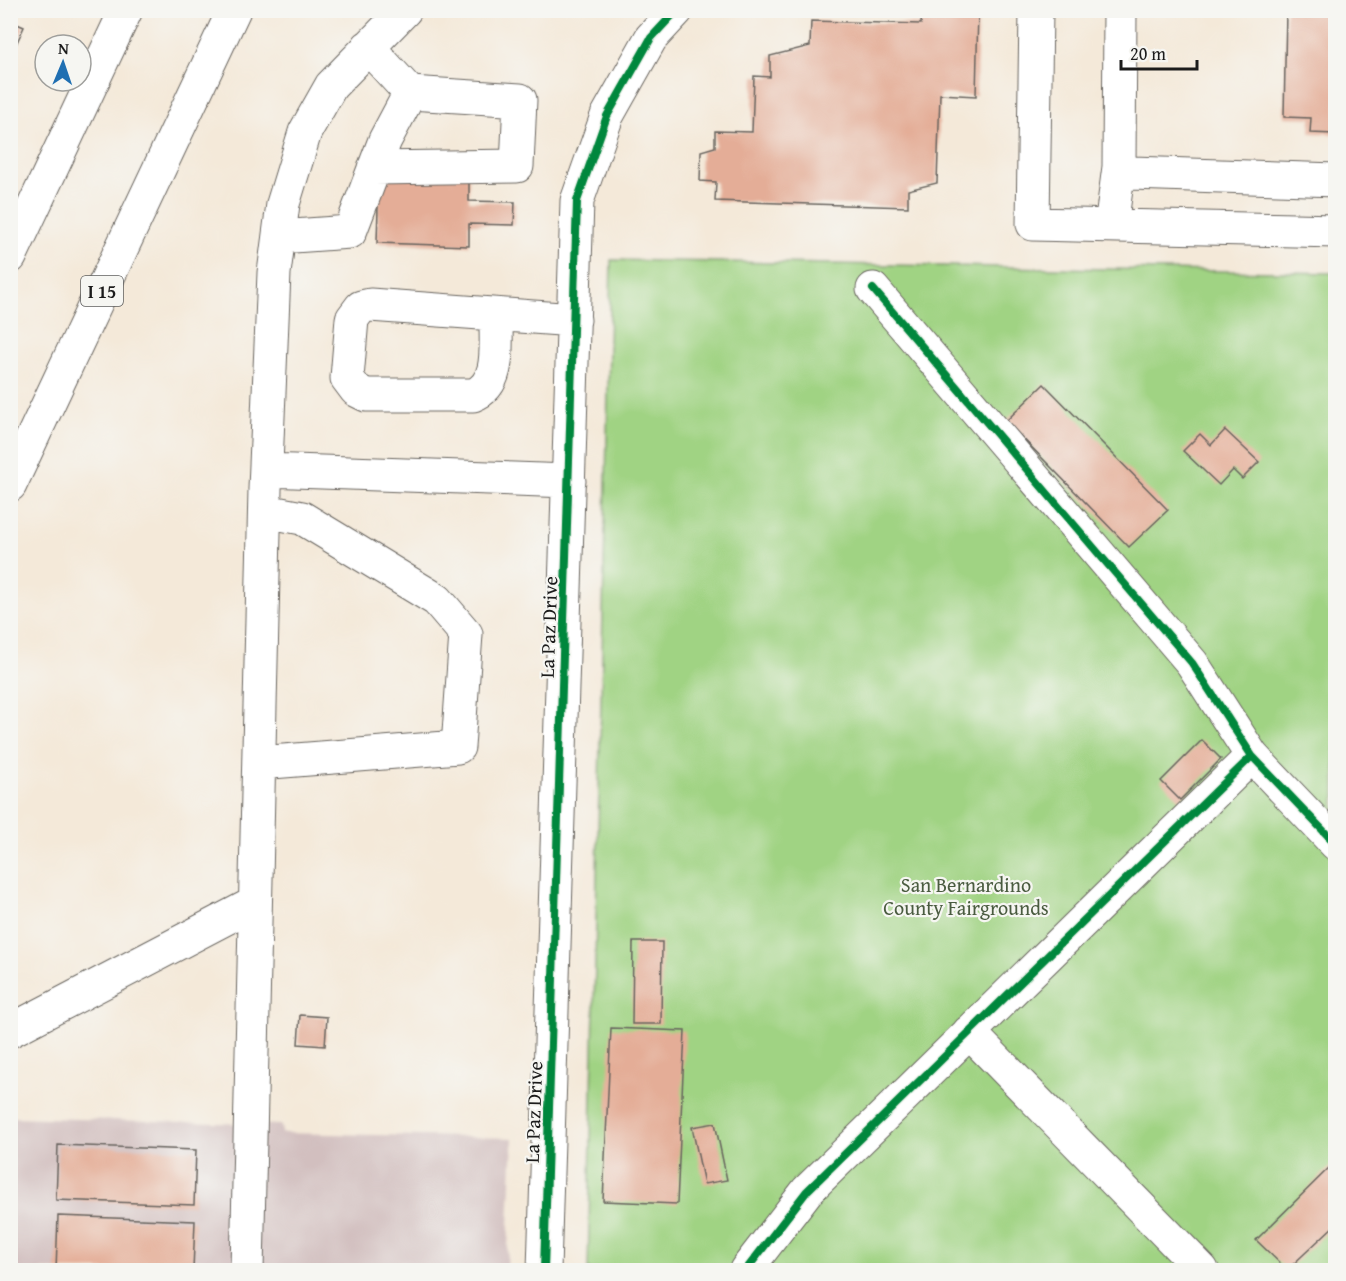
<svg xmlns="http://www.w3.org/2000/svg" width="1346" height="1281" font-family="'Gentium Book Plus',serif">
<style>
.industrial{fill:#d2bfbf}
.green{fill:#a0d383;stroke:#5e7850;stroke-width:1.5}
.building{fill:#e4ad97}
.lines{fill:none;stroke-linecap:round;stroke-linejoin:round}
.minor-casing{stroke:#68645e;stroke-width:35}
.highway-casing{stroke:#68645e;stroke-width:35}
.minor{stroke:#fff;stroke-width:33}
.highway{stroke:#fff;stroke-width:33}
.cycleway-casing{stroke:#f6f6f2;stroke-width:11}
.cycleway{stroke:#00873e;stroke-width:8}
.labels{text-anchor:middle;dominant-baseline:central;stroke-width:4.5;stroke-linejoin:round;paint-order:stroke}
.shield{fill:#f6f6f2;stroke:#5d5d5c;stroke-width:1.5}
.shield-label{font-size:18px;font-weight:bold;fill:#1c1c1c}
.street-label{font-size:20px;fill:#1c1c1c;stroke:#f6f6f2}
.park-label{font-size:20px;fill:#4a5c40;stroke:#f6f6f2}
</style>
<rect width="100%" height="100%" fill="#f6f6f2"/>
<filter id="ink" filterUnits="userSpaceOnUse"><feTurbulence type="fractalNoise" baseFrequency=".0167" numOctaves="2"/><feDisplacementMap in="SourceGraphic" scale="12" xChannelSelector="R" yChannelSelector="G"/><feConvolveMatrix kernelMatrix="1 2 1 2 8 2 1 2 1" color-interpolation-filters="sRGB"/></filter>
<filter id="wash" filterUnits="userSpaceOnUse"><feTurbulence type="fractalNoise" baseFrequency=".008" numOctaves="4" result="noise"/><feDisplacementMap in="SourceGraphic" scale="24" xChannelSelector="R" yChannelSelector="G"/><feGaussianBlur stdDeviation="1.35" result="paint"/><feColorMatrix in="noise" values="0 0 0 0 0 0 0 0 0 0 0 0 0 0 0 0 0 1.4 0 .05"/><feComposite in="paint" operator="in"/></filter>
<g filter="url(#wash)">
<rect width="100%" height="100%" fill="#f4e9d9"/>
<!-- industrial -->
<path class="industrial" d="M11,1117L281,1125L282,1133L513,1138L507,1270H11Z"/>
<!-- green -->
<path class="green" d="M611,260L1335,273V1270H588Z"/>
<g id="blocks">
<!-- building -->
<path class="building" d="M922,10H978L976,96L940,94L937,183L908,190V207L715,201L716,182L700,181L701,151L715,147V131L752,132L754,76L770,77V56L810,46L811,21L921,24Z
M1286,10H1336V134L1310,133L1311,118L1284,117Z
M10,21L24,27L13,51L10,50Z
M379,172L469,174V201L515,202L514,225L469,224V246L377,243Z
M1044,384L1168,510L1129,547L1006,421Z
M1225,430L1259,462L1242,479L1233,470L1219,485L1183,451L1200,434L1211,445Z
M1202,740L1221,759L1180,800L1161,781Z
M633,942H662L661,1024H632Z
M300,1015L327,1017L325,1046L298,1044Z
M611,1028L685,1031L677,1204L603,1201Z
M715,1123L727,1180L704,1184L692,1127Z
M58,1145L196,1150L194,1205L56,1200Z
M1336,1161V1224L1287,1270L1256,1240Z
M58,1216L195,1221L193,1270H56Z"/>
</g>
</g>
<g filter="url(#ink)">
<use href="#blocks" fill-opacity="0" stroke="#68645e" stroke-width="1.5"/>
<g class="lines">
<defs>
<path id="minor" d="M1036,10L1033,224L1336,231
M1120,10L1119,167L1132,173L1336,180
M374,168L517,166L520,100L410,93
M1111,226L1119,167
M279,237L350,232L385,140L410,93L368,47
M873,289L1192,663L1252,756L1336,844
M496,315C495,341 503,384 473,395H366L356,390L347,378L352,319L361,307L370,305L574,320
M266,470L569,481
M259,763L458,747L466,634L437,600L302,518L265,511
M10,1031L255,903
M969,1032L1202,1270
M247,1270L265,489L274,273L283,204L305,132L331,86L405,10
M544,1270L577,201L607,116L651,38L677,10
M746,1270L807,1191L1252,756"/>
<path id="highway" d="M10,257L126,10
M10,485L234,10"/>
</defs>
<!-- minor casing -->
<use href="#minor" class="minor-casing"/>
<!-- highway casing -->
<use href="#highway" class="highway-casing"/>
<!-- minor -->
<use href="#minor" class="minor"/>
<!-- highway -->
<use href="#highway" class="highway"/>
<defs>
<path id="cycleway" d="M873,289L1192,663L1252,756L1336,844
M544,1270L577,201L607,116L651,38L677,10
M746,1270L807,1191L1252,756"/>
</defs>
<!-- cycleway casing -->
<use href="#cycleway" class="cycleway-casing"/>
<!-- cycleway -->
<use href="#cycleway" class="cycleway"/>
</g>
</g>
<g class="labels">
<!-- shield labels -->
<rect class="shield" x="81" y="276" width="42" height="30" rx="4.5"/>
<g class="shield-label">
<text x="102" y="291">I 15</text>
</g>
<!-- street labels -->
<g class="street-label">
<text transform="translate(548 627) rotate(-88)">La Paz Drive</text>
<text transform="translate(533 1112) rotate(-88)">La Paz Drive</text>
</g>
<!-- park labels -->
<g class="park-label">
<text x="966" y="884">San Bernardino<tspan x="966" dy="23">County Fairgrounds</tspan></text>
</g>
</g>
<!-- margin -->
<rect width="1346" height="1281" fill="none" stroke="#f6f6f2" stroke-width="36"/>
<!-- north arrow -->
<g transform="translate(63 63) rotate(2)"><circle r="28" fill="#f6f6f2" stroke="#9f9f9c" stroke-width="1.5"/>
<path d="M0-4.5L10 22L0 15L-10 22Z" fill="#1f6fb2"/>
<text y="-9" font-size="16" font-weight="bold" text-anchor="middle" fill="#1c1c1c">N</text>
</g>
<!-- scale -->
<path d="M1121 60v9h76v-9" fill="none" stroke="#1c1c1c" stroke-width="3"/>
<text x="1130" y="60" font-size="18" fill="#1c1c1c" stroke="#f6f6f2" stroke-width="4.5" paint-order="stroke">20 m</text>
</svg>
